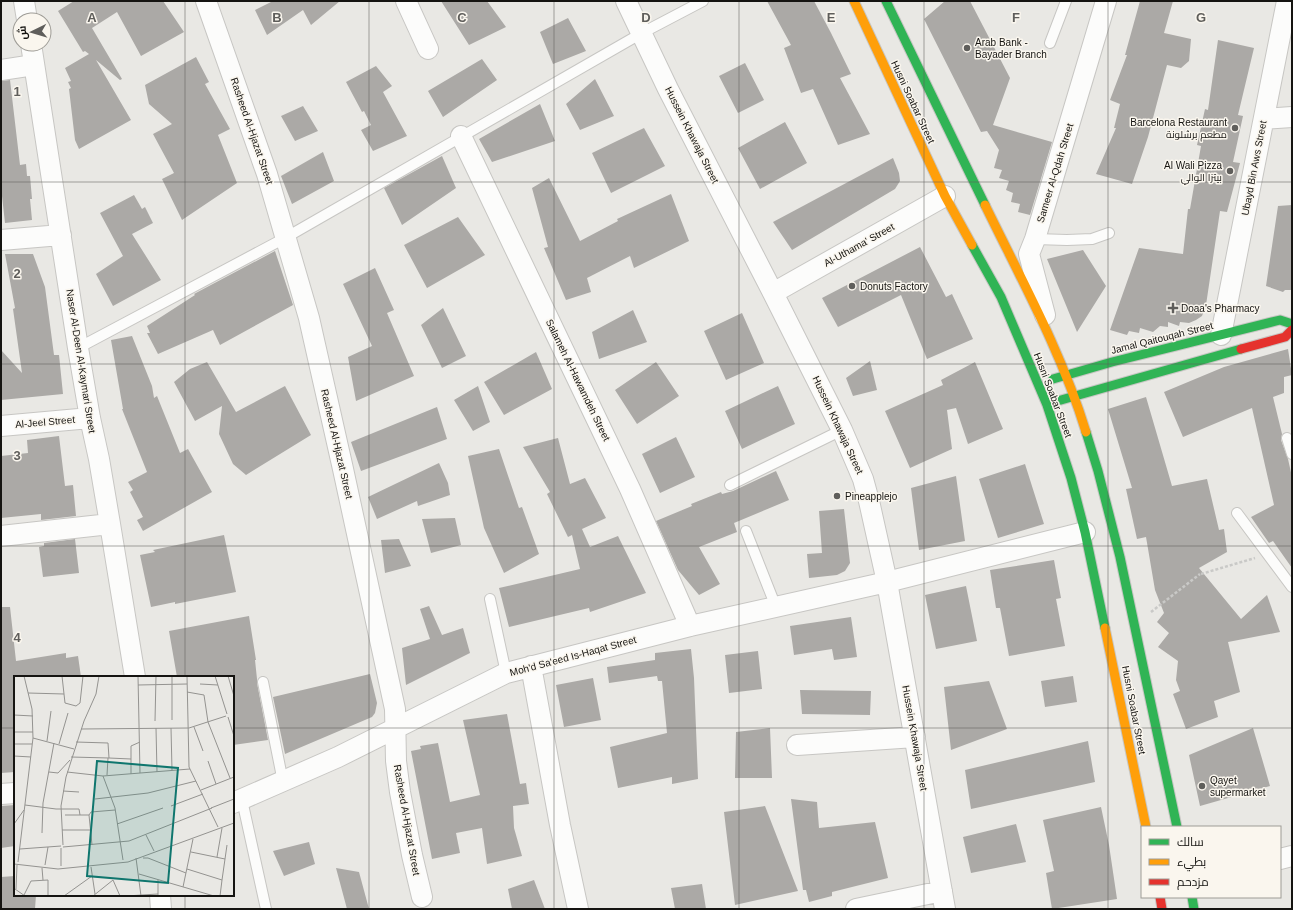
<svg xmlns="http://www.w3.org/2000/svg" width="1293" height="910" font-family="Arial,Cairo,sans-serif">
<style>
.building{fill:#aba9a6}
.lines{fill:none;stroke-linecap:round;stroke-linejoin:round}
.lane-casing{stroke:#c7c6c3;stroke-width:12}
.street-casing{stroke:#c7c6c3;stroke-width:22}
.fast-casing{stroke:#c7c6c3;stroke-width:11}
.slow-casing{stroke:#c7c6c3;stroke-width:11}
.jam-casing{stroke:#c7c6c3;stroke-width:11}
.path{stroke:#c9c9c7;stroke-width:2.5;stroke-dasharray:3 2;stroke-linecap:butt}
.lane{stroke:#fcfcfb;stroke-width:10}
.street{stroke:#fcfcfb;stroke-width:20}
.fast{stroke:#30b455;stroke-width:9}
.slow{stroke:#ff9f0a;stroke-width:9}
.jam{stroke:#e5322d;stroke-width:9}
.grid{fill:none;stroke:#5f5e5b;stroke-width:1;stroke-opacity:0.55}
.poi-dot{fill:#5f5e5b;stroke:#faf6ee;stroke-width:1.5}
.labels{text-anchor:middle;dominant-baseline:central;stroke-width:3;stroke-linejoin:round;paint-order:stroke}
.poi-label{font-size:10px;fill:#151411;stroke:#faf6ee;text-anchor:start}
.street-label{font-size:10px;fill:#151411;stroke:#faf6ee}
.inset-road{fill:none;stroke:#949390;stroke-width:1}
.view{fill:#0f766e;fill-opacity:0.15;stroke:#0f766e;stroke-width:2}
.inset-edge{fill:none;stroke:#151411;stroke-width:2}
.grid-label{font-size:13px;text-anchor:middle;font-weight:bold;fill:#5f5e5b;stroke:#faf6ee;stroke-width:3;stroke-linejoin:round;paint-order:stroke}
</style>
<rect width="100%" height="100%" fill="#e9e8e4"/>
<!-- building -->
<path class="building" d="M74,1H163L184,32L141,56L117,12L92,28L122,79L120,80L96,60L131,120L79,149L75,140L69,89L71,88L68,82L71,81L65,68L89,54L85,51L83,52L58,11Z
M273,1H340L311,25L303,10L267,35L255,10Z
M441,1H487L506,27L469,45Z
M767,1H814L831,33L851,74L840,78L870,134L838,145L813,89L801,93L784,48L791,45Z
M945,1H970L1010,78L993,125L1052,142L1030,215L1018,212L1020,204L1011,202L1013,193L1006,190L1009,181L999,178L1002,170L994,168L999,150L987,131L981,132L924,19Z
M1140,1H1173L1164,33L1191,39L1189,61L1181,68L1167,65L1148,137L1132,184L1096,174L1116,128H1114L1120,104L1110,100L1127,55H1125Z
M568,18L586,51L553,64L540,32Z
M1218,40L1254,48L1238,115L1243,116L1233,162L1240,163L1227,212L1220,211L1206,305L1202,316L1196,320L1189,323L1180,322L1179,326L1168,322V327L1160,326L1153,332L1140,328L1139,333L1129,331L1127,335L1110,330L1139,248L1183,254L1188,209H1190L1201,146L1197,145L1205,109L1208,110Z
M196,57L209,82L205,84L230,129L218,135L237,183L182,220L162,179L174,173L153,134L172,124L149,104L145,85Z
M482,59L497,80L443,117L428,91Z
M745,63L764,100L738,113L719,76Z
M376,66L392,86L383,92L407,136L373,151L361,130L371,125L364,111L362,112L346,82Z
M595,79L614,116L580,130L566,104Z
M10,80L20,165L26,164L27,176H30L32,199H30L32,220L5,223L1,187V81Z
M540,104L555,141L492,162L479,139Z
M303,106L318,131L295,141L281,116Z
M785,122L807,163L760,189L738,148Z
M644,128L665,166L611,193L592,153Z
M323,152L334,181L292,204L281,176Z
M442,156L456,188L402,225L384,188Z
M893,158L899,173L900,181L895,189L792,250L773,222Z
M549,178L580,241L618,221L617,219L671,194L689,241L634,268L630,256L587,278L591,292L566,300L544,248L548,247L532,188Z
M134,195L142,209L145,207L153,223L132,234L161,280L113,306L96,274L123,256L100,213Z
M1292,205V290H1285L1283,292L1266,286L1278,206Z
M458,217L485,255L427,288L404,245Z
M920,247L946,297L952,294L973,339L927,359L901,295L838,327L822,298Z
M1083,250L1106,286L1077,332L1047,259Z
M275,251L293,305L220,345L213,330L158,354L147,333H150L147,326L195,295L194,294Z
M5,254H33L45,287L54,355H59L63,394L1,400V350L22,373L13,309L15,308Z
M375,268L394,310L387,313L414,376L356,401L348,357L372,346L343,284Z
M443,308L466,356L442,368L421,325Z
M633,310L647,342L599,359L592,332Z
M742,313L764,363L726,380L704,331Z
M132,336L152,386L154,398L157,396L180,453L188,449L212,492L143,531L137,520L143,517L130,492L133,490L128,482L147,472L122,409H123L111,340Z
M1288,349L1292,375L1284,377V393L1273,397L1282,434L1281,440L1288,459L1292,477V568L1273,541L1269,543L1251,517L1274,505L1252,408L1183,437L1164,392L1224,367Z
M536,352L552,389L504,415L484,382Z
M870,361L877,390L853,396L846,378Z
M207,362L236,412L285,386L311,435L246,475L233,464L219,434L222,406L195,421L174,382L190,369Z
M656,362L679,396L637,424L615,390Z
M975,362L1003,429L968,444L956,408L947,410L952,449L910,468L885,411L943,385L941,380Z
M478,386L490,422L473,431L454,400Z
M778,386L795,424L742,449L725,411Z
M1146,397L1172,486L1207,479L1219,530L1224,529L1227,552L1199,568L1241,619L1267,595L1280,632L1228,642L1240,692L1214,701L1218,717L1186,729L1173,694L1180,691L1176,680L1178,661L1158,647L1169,633L1157,622L1164,613L1155,590L1146,537L1137,539L1126,489L1132,488L1108,409Z
M437,407L447,439L361,471L351,442Z
M59,436L65,486L73,485L76,516L41,520V514L1,518V456L28,453L27,440Z
M676,437L695,477L660,493L642,454Z
M558,438L570,484L585,478L606,518L582,529L590,547L618,536L646,593L590,612L589,608L509,627L499,588L580,569L572,535L568,537L547,494L550,492L523,447Z
M499,449L519,508L522,507L539,554L504,573L484,528L468,456Z
M439,463L448,483L450,495L418,506L417,501L377,519L368,497Z
M1025,464L1044,524L998,538L979,479Z
M776,471L789,500L734,523L737,532L699,547L720,584L699,595L678,570L656,521L692,506L691,504L721,492L722,494L733,491Z
M956,476L965,541L919,550L911,488Z
M844,509L850,563L845,571L837,575L809,578L807,554L822,553L819,511Z
M455,518L461,545L431,553L422,519Z
M224,535L236,592L175,604V602L151,607L140,555L155,552L153,550Z
M75,539L79,573L43,577L39,547L44,546V543Z
M399,539L411,566L385,573L381,540Z
M1054,560L1061,598L1056,599L1065,646L1009,656L1000,608H996L990,570Z
M966,586L977,641L936,649L925,595Z
M429,606L442,635L463,628L470,653L406,685L402,648L430,639L420,609Z
M1,607H10L16,661L66,653V658L78,656L81,677H15V772L1,773Z
M249,616L256,660H255L257,679V683L268,740L233,745V677H177L169,631Z
M851,617L857,657L834,660L832,649L794,655L790,626Z
M691,649L694,678L698,779L672,784V777L618,788L610,747L667,733L662,681H658L657,676L609,683L607,667L655,660V653Z
M758,651L762,689L729,693L725,655Z
M370,674L377,703L375,713L372,717L285,754L273,697Z
M1073,676L1077,702L1045,707L1041,681Z
M593,678L601,720L564,727L556,685Z
M989,681L1007,729L951,750L944,687Z
M800,690L871,691L870,715L802,714Z
M507,714L520,784L526,783L529,804L513,806L514,828L522,856L487,864L482,828L456,833L460,853L432,859L411,751L421,749L420,746L438,743L450,802L480,795L463,720Z
M770,728L772,778H735L736,732Z
M1253,728L1270,786L1200,806L1189,755Z
M1088,741L1095,782L971,809L965,770Z
M791,799L817,802L819,828L875,822L888,878L832,892V896L809,902L806,890H803Z
M15,805V846L1,848V806Z
M765,806L798,891L735,905L724,812Z
M1101,807L1109,845L1117,899L1052,909L1046,873L1054,871L1043,820Z
M1016,824L1026,862L971,873L963,837Z
M309,842L315,864L284,876L273,851Z
M336,868L359,872L369,909H347Z
M15,876V895H36L35,909H1V877Z
M534,880L545,909H512L508,889Z
M702,884L706,909H675L671,888Z"/>
<g class="lines">
<defs>
<path id="lane" d="M1050,43L1066,1
M1035,239L1067,240L1092,239L1109,233
M78,348L285,238L642,33L703,1
M1287,438L1292,454
M730,485L842,430
M1237,513L1292,587
M746,531L776,607
M490,599L506,673
M263,682L283,782
M242,800L266,909"/>
<path id="street" d="M24,1L27,20
M206,1L267,174L309,318L343,469L395,709L396,761L400,792L412,855L422,897
M406,1L428,49
M626,1L668,89L773,293L842,430L863,479L869,501L887,582L945,909
M31,44L78,348L90,418L99,459L110,524L135,677
M1,70L34,65
M1264,119L1292,117
M461,136L630,489L690,626
M1,240L61,235
M773,293L945,196
M1045,315L1029,254L1035,239L1106,1
M1221,335L1287,1
M1,426L90,418
M1,536L110,524
M531,666L560,825L578,909
M797,745L915,737
M1,794L15,793
M233,803L338,757L506,673L518,670L690,626L887,582L1085,532
M1280,859L1292,856
M160,895L161,909
M856,909L942,891"/>
<path id="fast" d="M886,1L985,205
M972,245L1001,297L1047,405L1071,478L1085,532L1105,628
M1053,379L1112,362L1280,320L1292,324
M1061,400L1241,349
M1086,432L1098,471L1120,557L1177,827
M1192,897L1194,909"/>
<path id="slow" d="M854,1L945,196L972,245
M985,205C1021,279 1062,353 1086,432
M1105,628L1146,827"/>
<path id="jam" d="M1241,349L1285,337L1292,330
M1160,897L1162,909"/>
</defs>
<!-- lane casing -->
<use href="#lane" class="lane-casing"/>
<!-- street casing -->
<use href="#street" class="street-casing"/>
<!-- fast casing -->
<use href="#fast" class="fast-casing"/>
<!-- slow casing -->
<use href="#slow" class="slow-casing"/>
<!-- jam casing -->
<use href="#jam" class="jam-casing"/>
<!-- path -->
<path class="path" d="M1201,574L1255,558
M1151,612L1200,574"/>
<!-- lane -->
<use href="#lane" class="lane"/>
<!-- street -->
<use href="#street" class="street"/>
<!-- fast -->
<use href="#fast" class="fast"/>
<!-- slow -->
<use href="#slow" class="slow"/>
<!-- jam -->
<use href="#jam" class="jam"/>
</g>
<!-- grid -->
<path class="grid" d="M185,1V677M369,1V909M554,1V909M739,1V909M924,1V909M1108,1V909M1,182H1292M1,364H1292M1,546H1292M1,728H15M233,728H1292M185,895V909"/>
<!-- markers -->
<g class="poi-dot">
<circle cx="967" cy="48" r="4"/>
<circle cx="1235" cy="128" r="4"/>
<circle cx="1230" cy="171" r="4"/>
<circle cx="852" cy="286" r="4"/>
<path d="M1171 302h4v4h4v4h-4v4h-4v-4h-4v-4h4z"/>
<circle cx="837" cy="496" r="4"/>
<circle cx="1202" cy="786" r="4"/>
</g>
<g class="labels">
<!-- poi labels -->
<g class="poi-label">
<text x="975" y="42">Arab Bank -<tspan x="975" dy="12">Bayader Branch</tspan></text>
<text x="1227" y="122" text-anchor="end">Barcelona Restaurant<tspan x="1227" dy="12">مطعم برشلونة</tspan></text>
<text x="1222" y="165" text-anchor="end">Al Wali Pizza<tspan x="1222" dy="12">بيتزا الوالي</tspan></text>
<text x="860" y="286">Donuts Factory</text>
<text x="1181" y="308">Doaa's Pharmacy</text>
<text x="845" y="496">Pineapplejo</text>
<text x="1210" y="780">Qayet<tspan x="1210" dy="12">supermarket</tspan></text>
</g>
<!-- street labels -->
<g class="street-label">
<text transform="translate(913 102) rotate(65)">Husni Soabar Street</text>
<text transform="translate(252 131) rotate(71)">Rasheed Al-Hjazat Street</text>
<text transform="translate(692 135) rotate(63)">Hussein Khawaja Street</text>
<text transform="translate(1254 168) rotate(-79)">Ubayd Bin Aws Street</text>
<text transform="translate(1055 173) rotate(-73)">Sameer Al-Qdah Street</text>
<text transform="translate(859 245) rotate(-29)">Al-Uthama' Street</text>
<text transform="translate(1162 338) rotate(-14)">Jamal Qaitouqah Street</text>
<text transform="translate(81 361) rotate(81)">Naser Al-Deen Al-Kaymari Street</text>
<text transform="translate(578 380) rotate(64)">Salameh Al-Hawamdeh Street</text>
<text transform="translate(1053 395) rotate(69)">Husni Soabar Street</text>
<text transform="translate(45 422) rotate(-5)">Al-Jeel Street</text>
<text transform="translate(838 425) rotate(65)">Hussein Khawaja Street</text>
<text transform="translate(337 444) rotate(77)">Rasheed Al-Hjazat Street</text>
<text transform="translate(573 656) rotate(-15)">Moh'd Sa'eed Is-Haqat Street</text>
<text transform="translate(1134 710) rotate(79)">Husni Soabar Street</text>
<text transform="translate(915 738) rotate(80)">Hussein Khawaja Street</text>
<text transform="translate(407 820) rotate(80)">Rasheed Al-Hjazat Street</text>
</g>
</g>
<!-- overview -->
<g transform="translate(14 676)">
<rect width="220" height="220" fill="#e9e8e4"/>
<path class="inset-road" d="M48,0L51,27L62,30L66,27L69,0M124,0L126,97M173,0L175,91L204,151M201,0L213,38M214,0L220,20M186,8L204,9M124,9L173,8M173,16L190,19L194,46L216,102M14,17L50,18M0,39L19,40M214,41L220,60M158,44V0M141,45L142,0M180,51L189,75M142,52L143,96M157,52L158,94M67,53L175,52L212,40M0,56H19M19,62L60,73M33,65L37,35M0,68H18M45,68L54,37M0,80L17,81M57,81L95,82L94,67L62,66M95,82L117,83M194,85L202,108M35,96L44,97L56,84M53,96L89,100L176,93M117,98V70L126,66M93,99L94,82M89,100L101,132L109,184M187,114L220,101M49,115L65,116M81,123L134,117L182,105M11,129L42,133H65L66,139M157,130L189,118M197,132L220,123M51,139H75L77,136L101,134M75,139L78,169M0,148L10,134M103,148L149,132M48,154H76M28,157L29,127L40,67M132,159L140,175M49,169L47,130L52,101L70,45L82,18L85,0M49,171L115,165L198,132M6,173L47,170M177,176L211,183L213,169M203,181L208,152M122,182L127,220M129,182H134L172,197M4,186L19,62L18,33L10,0M0,188L44,193L114,186L220,147M31,189L34,171M47,190V172M77,191L81,218M28,192L29,204M173,193L208,204L206,220M125,198L200,220M208,204L211,183M169,211L179,163M1,213L11,220M2,213L3,189M10,219L17,205L34,204V220M50,220L78,200M79,220L99,204L106,220M112,220L144,218M144,220V204"/>
<path class="view" d="M83,85L164,92L154,207L73,200Z"/>
<rect width="220" height="220" class="inset-edge"/>
</g>
<g class="grid-label">
<text x="92" y="22">A</text>
<text x="277" y="22">B</text>
<text x="462" y="22">C</text>
<text x="646" y="22">D</text>
<text x="831" y="22">E</text>
<text x="1016" y="22">F</text>
<text x="1201" y="22">G</text>
<text x="17" y="96">1</text>
<text x="17" y="278">2</text>
<text x="17" y="460">3</text>
<text x="17" y="642">4</text>
</g>
<!-- border -->
<rect width="1293" height="910" fill="none" stroke="#151411" stroke-width="4"/>
<!-- legend -->
<rect x="1141" y="826" width="140" height="72" fill="#faf6ee" stroke="#9e9c96"/>
<rect x="1149" y="839" width="20" height="6" fill="#30b455" stroke="#9e9c96"/>
<text x="1177" y="846" font-size="12" fill="#151411">سالك</text>
<rect x="1149" y="859" width="20" height="6" fill="#ff9f0a" stroke="#9e9c96"/>
<text x="1177" y="866" font-size="12" fill="#151411">بطيء</text>
<rect x="1149" y="879" width="20" height="6" fill="#e5322d" stroke="#9e9c96"/>
<text x="1177" y="886" font-size="12" fill="#151411">مزدحم</text>
<!-- north arrow -->
<g transform="translate(32 32) rotate(265)"><circle r="19" fill="#faf6ee" stroke="#9e9c96"/>
<path d="M0-3L7 15L0 10L-7 15Z" fill="#5f5e5b"/>
<text y="-6" font-size="11" font-weight="bold" text-anchor="middle" fill="#151411">ش</text>
</g>
</svg>
